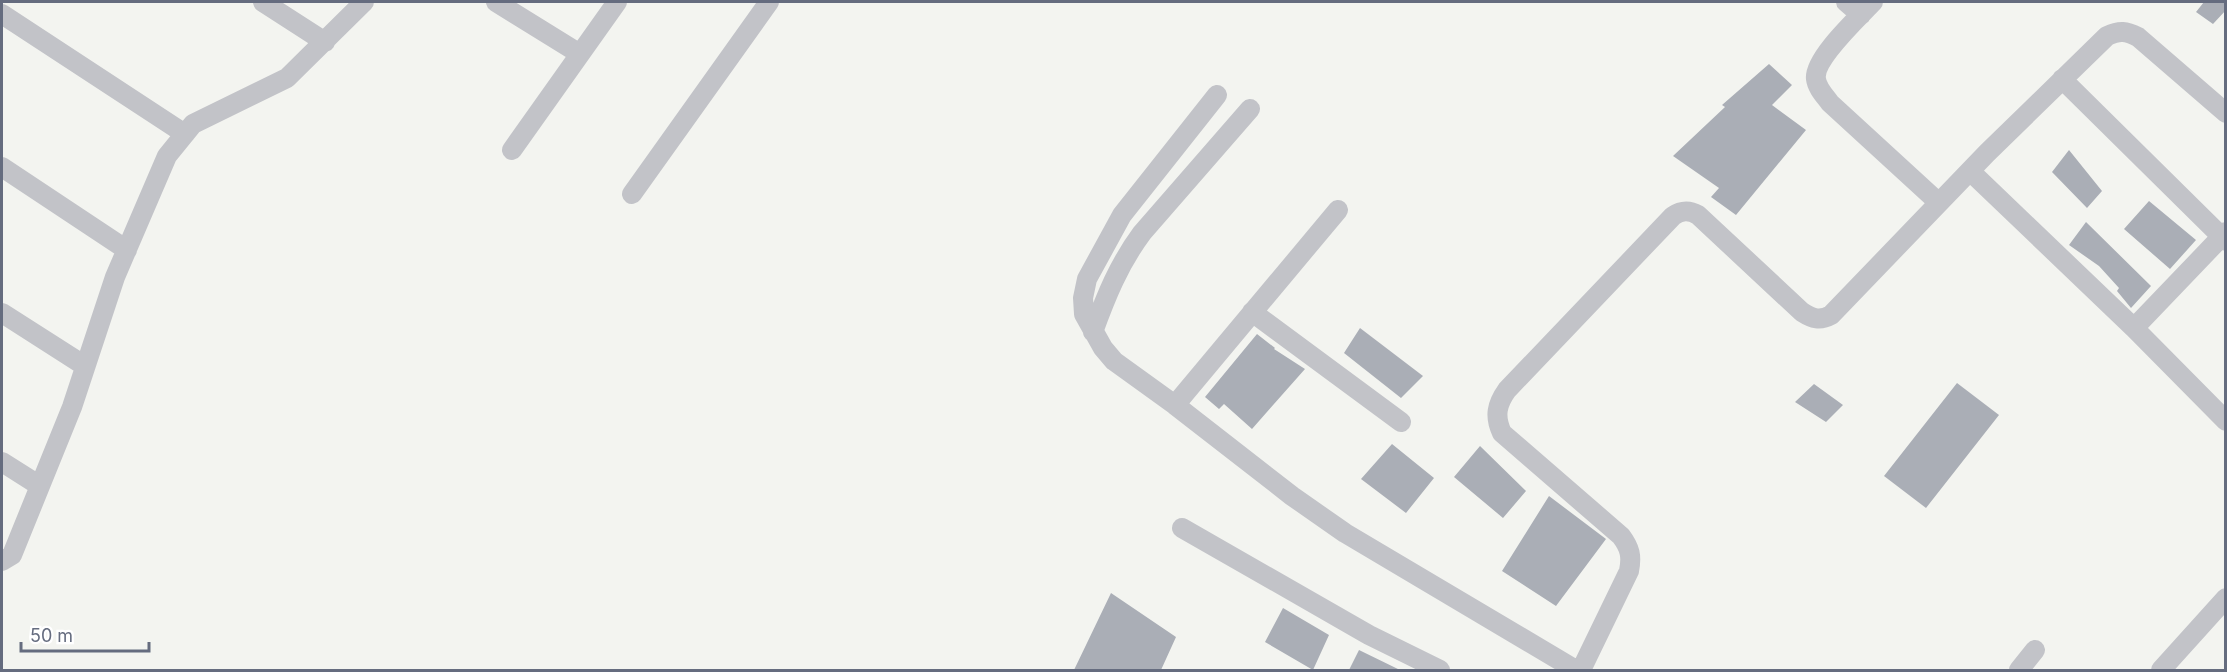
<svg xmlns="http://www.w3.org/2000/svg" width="2227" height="672" font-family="Inter,sans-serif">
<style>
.building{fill:#aaaeb6}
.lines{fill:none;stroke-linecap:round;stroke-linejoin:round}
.minor{stroke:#c2c3c8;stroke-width:20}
</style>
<rect width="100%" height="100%" fill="#f3f4f0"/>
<!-- building -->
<path class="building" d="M2204,2H2226V10L2213,24L2196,12Z
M1769,64L1792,85L1772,105L1806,130L1736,215L1711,197L1719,188L1673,156L1725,107L1722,105Z
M2069,150L2102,191L2087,208L2052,172Z
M2149,201L2196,240L2170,269L2124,229Z
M2086,222L2151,286L2131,308L2117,291L2119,288L2099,266L2069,245Z
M1360,328L1423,376L1401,398L1344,353Z
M1257,334L1275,348L1274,349L1305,369L1252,429L1224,404L1219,409L1205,397Z
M1957,383L1999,415L1926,508L1884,476Z
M1814,384L1843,405L1826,422L1795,402Z
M1392,444L1434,478L1406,513L1361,479Z
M1480,446L1526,491L1503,518L1454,477Z
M1549,496L1606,539L1556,606L1502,571Z
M1111,593L1176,637L1161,670H1074Z
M1283,608L1329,635L1313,670L1265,642Z
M1359,650L1400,670H1349Z"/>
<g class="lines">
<!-- minor -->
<path class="minor" d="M263,2L325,42
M496,2L580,54
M1846,2L1861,15
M1873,2C1859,17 1813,59 1816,79C1817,88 1825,96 1830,103L1938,202
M2,14L185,134
M2062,79L2226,241
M1217,95L1122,215L1087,279L1083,298L1084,314L1103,348L1114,361L1175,405L1292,496L1345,533L1576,670
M512,150L617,2
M2,167L127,250
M1970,171L2134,328L2226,421
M632,194L769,2
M1252,312L1401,422
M2,313L85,366
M2134,328L2226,232
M1093,332C1106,296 1119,264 1142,233L1250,109
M1175,405L1338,210
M2,462L40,486
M1182,528L1369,635L1440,670
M2,561L12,555L72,407L115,277L167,156L193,124L287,78L364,2
M1581,670L1629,571C1632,556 1630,548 1621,536L1502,433C1494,416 1497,404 1507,390L1673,216C1682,210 1689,210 1698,215L1802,312C1813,319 1820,321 1831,315L1987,153L2107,36C2120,30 2126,31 2138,37L2226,113
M2019,670L2035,650
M2161,670L2226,598"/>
</g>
<!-- border -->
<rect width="2227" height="672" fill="none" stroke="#656c7f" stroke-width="6"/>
<!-- scale -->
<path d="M21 642v9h128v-9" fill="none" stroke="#656c7f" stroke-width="3"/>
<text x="30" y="642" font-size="18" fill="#656c7f" stroke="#ffffff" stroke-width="4.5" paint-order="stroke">50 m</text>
</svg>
